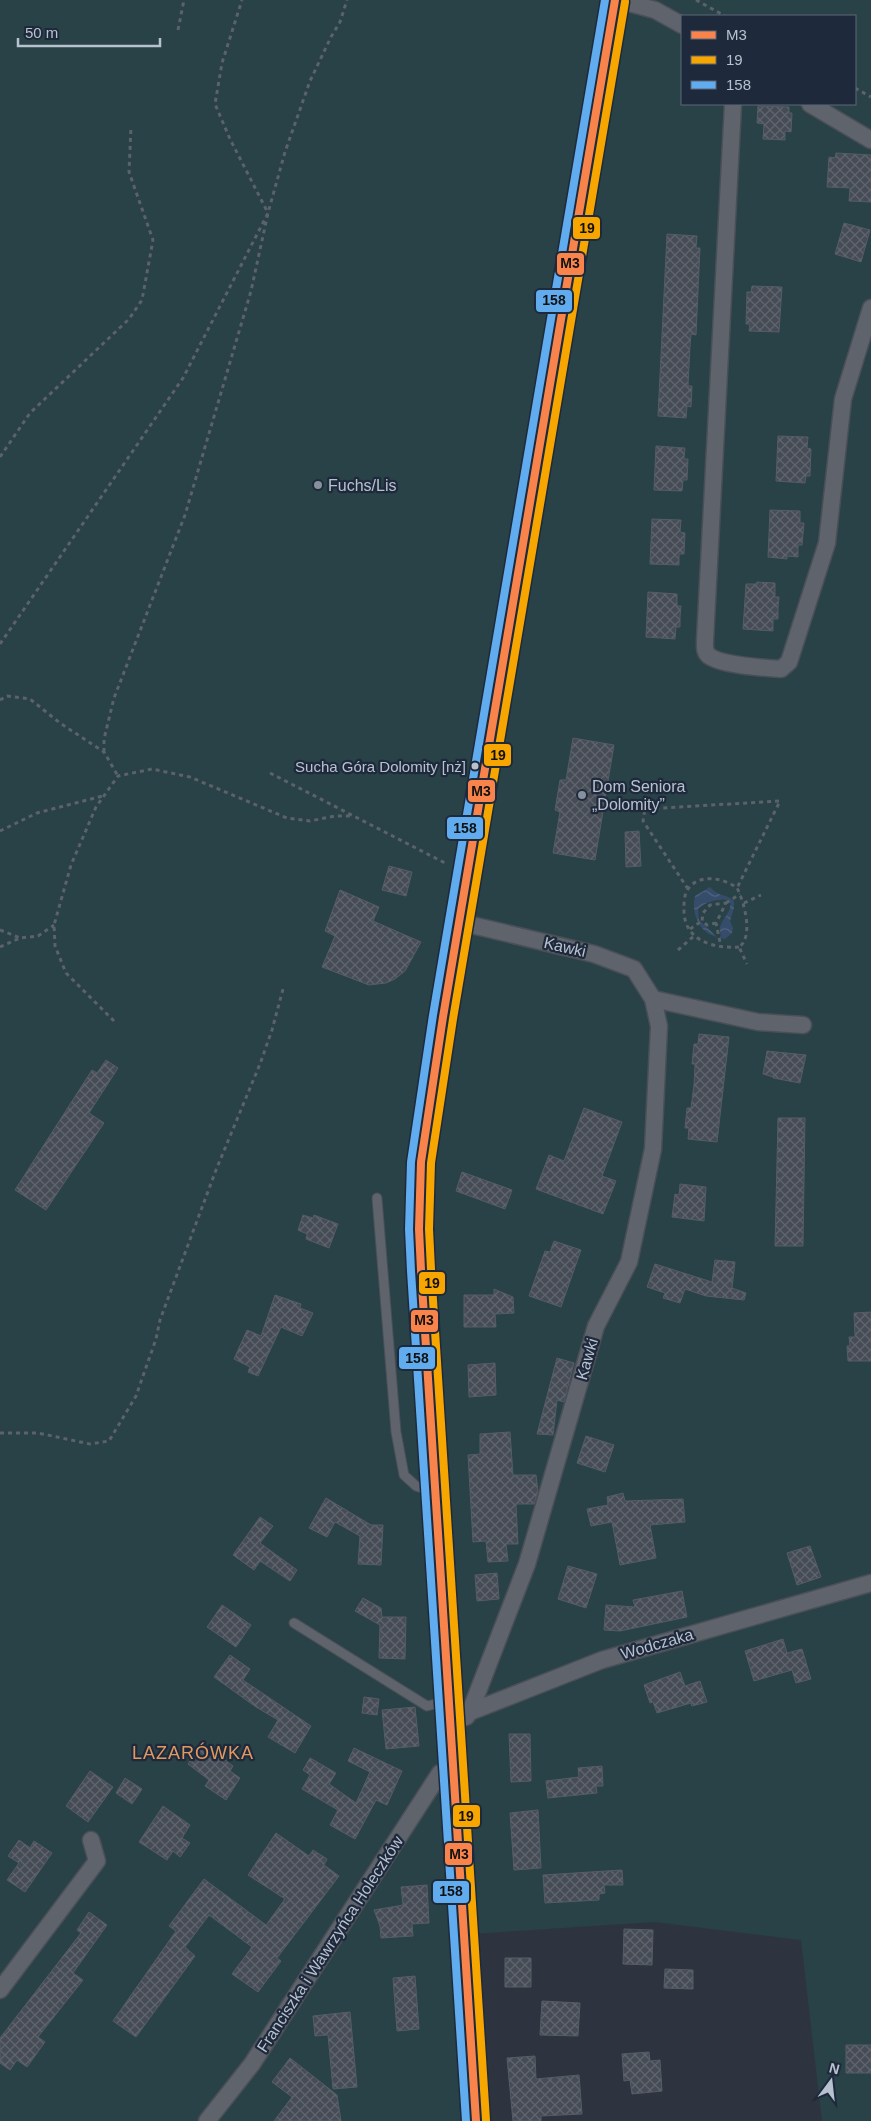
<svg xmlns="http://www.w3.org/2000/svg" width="871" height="2121" font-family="Helvetica,sans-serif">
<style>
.park{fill:#284247;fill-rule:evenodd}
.water{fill:url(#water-waves)}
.building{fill:url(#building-cross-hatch);stroke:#555c66}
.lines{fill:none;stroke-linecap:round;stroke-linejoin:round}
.lane-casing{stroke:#4a4f57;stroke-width:11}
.street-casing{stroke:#4a4f57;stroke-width:19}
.highway-casing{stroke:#4a515a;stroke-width:30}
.path{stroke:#5b6269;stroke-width:3;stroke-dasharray:4 4;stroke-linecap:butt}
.lane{stroke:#5e636c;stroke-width:9}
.street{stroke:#5e636c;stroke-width:16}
.highway{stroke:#5f6166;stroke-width:28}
.bus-1-casing{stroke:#1e2a3c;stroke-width:11}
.bus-2-casing{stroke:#1e2a3c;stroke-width:11}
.bus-3-casing{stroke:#1e2a3c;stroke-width:11}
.bus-1{stroke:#f8844c;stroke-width:8}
.bus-2{stroke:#f7a600;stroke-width:8}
.bus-3{stroke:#60acee;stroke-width:8}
.poi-dot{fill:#87909d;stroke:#1e2a3c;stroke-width:2}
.bus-dot{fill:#b8c1cf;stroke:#1e2a3c;stroke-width:2}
.labels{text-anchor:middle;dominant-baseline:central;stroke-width:4.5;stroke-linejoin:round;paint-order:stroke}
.bus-label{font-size:15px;fill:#b8c1cf;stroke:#1e2a3c;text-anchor:end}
.poi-label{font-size:16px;fill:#b8c1cf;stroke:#1e2a3c;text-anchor:start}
.street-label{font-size:16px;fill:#b8c1cf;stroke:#1e2a3c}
.neighbourhood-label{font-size:18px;letter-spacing:1px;fill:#e29960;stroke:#1e2a3c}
.line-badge{stroke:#1e2a3c;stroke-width:2}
.pale-badge-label{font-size:14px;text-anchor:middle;font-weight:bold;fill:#111}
</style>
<defs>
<pattern id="water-waves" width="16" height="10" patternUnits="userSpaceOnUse" patternTransform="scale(1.25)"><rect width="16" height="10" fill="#364c6b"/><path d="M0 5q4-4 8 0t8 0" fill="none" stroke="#51647f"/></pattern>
<pattern id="building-cross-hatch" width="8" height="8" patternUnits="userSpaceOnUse" patternTransform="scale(1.25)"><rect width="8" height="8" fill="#464c56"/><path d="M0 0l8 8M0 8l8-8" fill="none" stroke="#5f646d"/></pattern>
</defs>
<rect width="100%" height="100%" fill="#2d343f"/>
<!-- park -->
<path class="park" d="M0,0H871V2121H822L801,1940L655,1922L471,1934V2121H0ZM682,16H855V104H682Z"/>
<!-- water -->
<path class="water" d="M710,887C720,898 726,893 734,901V908L730,921L733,928L732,933L725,939L720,938C722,933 719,932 720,927C723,917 734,910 729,900C719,898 705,902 698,909L699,920L717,937C699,933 691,913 695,896Z"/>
<!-- building -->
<path class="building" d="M758,106L789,107V113H792L791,132L785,131V140L763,139L764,124L757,123Z
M836,153L871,155V202L849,201L850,188L827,187L829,157L835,158Z
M844,223L870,230L861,262L835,254Z
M667,234L697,236L696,248H700L696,335L691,334L690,346L688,386H692L691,407L687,406L686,418L658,416Z
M752,286L782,287L779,332L749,331L750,324H746L747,292H751Z
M778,436L808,437L807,448L811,449L810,476H806L805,483L776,481Z
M656,446L685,448L684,459H688L687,480H683L682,491L654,490Z
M770,510L800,511V523H804L802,545H798V557L787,556V559L768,557Z
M652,519L681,520L680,532L685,533L684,554H679V565L650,564Z
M757,582L775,583V597H779L778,608V619H773V631L743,629L746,584H756Z
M648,592L677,594V606H681L680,617V627H676L675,639L646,637Z
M573,738L614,745L595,860L553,853L560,812L555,810L560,780H566Z
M639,831L641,866L626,867L625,832Z
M389,866L412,872L406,896L382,890Z
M340,890L379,907L373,921L421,942L405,971L395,979L386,983L369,985L322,967L335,936L325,931Z
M699,1034L729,1037L717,1142L688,1139L689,1128H685L687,1108H691L694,1085L695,1064H692L694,1044H698Z
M767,1051L806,1055L800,1083L773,1078V1077L763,1074Z
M106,1060L118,1068L89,1113L104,1123L46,1210L15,1190L92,1070L97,1073Z
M584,1108L622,1122L602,1176L616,1181L603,1214L536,1189L549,1155L564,1161Z
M778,1118H805L803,1246H775Z
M462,1172L512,1190L505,1209L456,1191Z
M680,1184L706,1187L704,1221L672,1217L675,1194L679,1195Z
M303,1215L313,1218L314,1215L338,1224L329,1248L306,1239L307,1234L298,1230Z
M554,1241L581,1250L561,1307L529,1296L545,1251L550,1252Z
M715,1260L735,1262L732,1288L746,1293L744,1300L706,1296L685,1289L680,1303L663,1298L665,1293L647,1287L655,1264L712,1282Z
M494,1289L513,1297L514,1313L495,1314L496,1327H464V1295H494Z
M275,1295L301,1304L300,1308L313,1313L302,1336L281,1327L258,1376L248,1372L250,1367L234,1359L247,1330L261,1336Z
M871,1312V1361H848L847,1346H850L849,1337H855L854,1313Z
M557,1358L574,1363L564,1402L557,1400L553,1435L537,1434Z
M495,1363L496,1395L469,1397L468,1365Z
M510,1432L513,1475H536L538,1491L534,1504H516L518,1544H506L508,1561L488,1562L486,1541L473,1542L468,1455L480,1454V1434Z
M586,1436L614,1445L605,1472L577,1463Z
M623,1493L625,1501L683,1499L685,1522L650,1525L656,1558L620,1565L612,1522L591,1526L587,1509L608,1505L607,1497Z
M326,1498L371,1525H383L381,1565L358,1564L360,1536L335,1522L327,1537L309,1528Z
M260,1517L273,1526L260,1543L297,1570L290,1581L260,1561L254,1570L233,1555Z
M810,1546L821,1577L797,1585L787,1553Z
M568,1566L597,1574L586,1608L558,1599Z
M497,1573L499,1599L477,1601L475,1575Z
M682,1591L687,1617L620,1631L604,1630L606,1605L635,1607L633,1600Z
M363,1598L381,1608L382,1617H406L405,1659L379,1658L380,1625L355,1611Z
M222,1605L251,1625L236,1647L207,1627Z
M783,1639L787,1653L802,1649L811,1679L796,1683L792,1670L754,1681L745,1651Z
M230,1655L250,1669L243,1680L311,1726L295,1753L268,1737L278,1720L256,1707L214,1677Z
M680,1672L685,1686L700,1681L707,1702L692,1706L691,1703L657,1713L653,1702L650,1703L644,1685Z
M364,1697L379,1699L377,1715L362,1713Z
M415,1707L419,1746L386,1749L382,1710Z
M509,1734H530L531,1781L511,1782Z
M199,1748L215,1760L218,1755L233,1766L230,1771L240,1778L226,1800L205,1786L209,1780L188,1764Z
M354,1748L402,1771L387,1805L376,1800L355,1839L330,1825L338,1810L302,1789L310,1775L303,1770L310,1758L336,1773L329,1784L356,1803L370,1772L348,1761Z
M602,1766L603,1786H596L597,1793L548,1798L546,1781L579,1777L578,1768Z
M90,1771L113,1787L88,1822L66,1806Z
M125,1778L142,1789L132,1804L116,1793Z
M163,1806L190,1825L182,1838L190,1843L180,1857L173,1851L167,1860L139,1842Z
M538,1810L541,1868L514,1870L510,1813Z
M276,1833L309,1856L313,1850L327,1859L324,1865L339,1876L277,1958L281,1961L258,1992L232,1974L252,1947L209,1915L185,1947L195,1956L136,2037L113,2021L176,1931L169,1926L204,1879L266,1925L285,1899L248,1875Z
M19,1840L30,1848L34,1841L52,1853L25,1892L7,1880L19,1863L8,1856Z
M622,1870L623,1885H604L605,1893L599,1894V1900L545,1903L543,1875Z
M427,1885L429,1923L412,1924L413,1936L381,1938L380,1926L374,1910L403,1905L401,1887Z
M89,1912L107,1925L73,1973L83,1980L38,2037L45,2042L27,2067L17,2060L10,2070L0,2063V2038L81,1933L77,1930Z
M624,1929L653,1930L652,1965L623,1964Z
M505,1958H531V1987H505Z
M665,1969L693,1970V1989L664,1988Z
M415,1976L419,2029L397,2031L393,1978Z
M542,2001L580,2003L578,2036L540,2035Z
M350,2012L357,2087L333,2089L328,2035L315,2036L313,2016Z
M846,2045H871V2073H846Z
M649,2052L650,2061L660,2060L662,2091L632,2094L630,2080L624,2081L622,2054Z
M535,2056L536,2079L579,2075L582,2114L541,2116V2121H513L507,2058Z
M290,2058L337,2095L341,2121H274L292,2097L272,2082Z"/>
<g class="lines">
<defs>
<path id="lane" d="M377,1198L396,1432L404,1475L416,1486L431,1491
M294,1623L427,1706L447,1701"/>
<path id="street" d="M618,0L655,10L682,25
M733,104L705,640C705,645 704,651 708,655C718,665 766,668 781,669L789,662L827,543L843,399L871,308
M810,104L871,140
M459,922L594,954L634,969L653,999L659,1026L653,1149L629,1262L596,1326L527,1564L470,1712
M653,999L758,1022L803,1025
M466,1717L470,1712L602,1660L871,1583
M0,1990L97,1861L91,1840
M207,2121L252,2064L440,1773L452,1769"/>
<path id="highway" d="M476,2121L421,1270L419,1229L421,1162L443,1017L615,0"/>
</defs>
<!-- lane casing -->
<use href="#lane" class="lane-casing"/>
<!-- street casing -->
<use href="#street" class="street-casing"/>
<!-- highway casing -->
<use href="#highway" class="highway-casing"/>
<!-- path -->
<path class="path" d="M696,0L725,16
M178,30L184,0
M855,88L871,97
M0,457L30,413L129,319L142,300L153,240L129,172L131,127
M0,644L183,378L268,213L230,139L215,104L222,63L242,0
M0,700L7,696L30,699L60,723L104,752L118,776
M104,752V739L114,698L185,515L251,291L268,213L285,152L310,81L331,37L340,22L347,0
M270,773L447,864
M0,831L37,813L103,796
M688,889L643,821L645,809L780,801L737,888
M726,903L740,894
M744,903L761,895
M716,923L707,925L702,921L703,913L710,905L726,903L716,923L721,947
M690,929L702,921
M0,930L20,938
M0,947L20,938L38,936L54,925
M739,947C713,949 683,940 684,909C684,903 684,894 688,889C699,873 724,878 737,888C744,901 754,937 739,947L747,964
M678,950L694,936
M114,1021L66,973L55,946L54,925L71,865L96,807L118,776L152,769L190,777L287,818L310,821L335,816H351
M0,1433H38L90,1444L109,1441L136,1396L156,1339L160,1320L216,1170L260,1064L272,1030L283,989"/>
<!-- lane -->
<use href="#lane" class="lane"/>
<!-- street -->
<use href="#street" class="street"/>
<!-- highway -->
<use href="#highway" class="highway"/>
<defs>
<path id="bus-1" d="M476,2121L421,1270L419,1229L421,1162L443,1017L615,0"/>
<path id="bus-2" d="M486,2120L431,1269L429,1229L431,1163L453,1019L625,2"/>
<path id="bus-3" d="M466,2121L411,1271L409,1229L411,1162L433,1015L605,0"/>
</defs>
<!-- bus-1 casing -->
<use href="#bus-1" class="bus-1-casing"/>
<!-- bus-2 casing -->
<use href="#bus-2" class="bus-2-casing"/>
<!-- bus-3 casing -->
<use href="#bus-3" class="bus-3-casing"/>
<!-- bus-1 -->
<use href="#bus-1" class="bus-1"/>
<!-- bus-2 -->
<use href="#bus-2" class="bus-2"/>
<!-- bus-3 -->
<use href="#bus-3" class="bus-3"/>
</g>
<!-- markers -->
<g class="poi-dot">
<circle cx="318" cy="485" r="5"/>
<circle cx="582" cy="795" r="5"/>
</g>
<circle class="bus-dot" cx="475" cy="766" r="4.5"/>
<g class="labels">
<!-- bus labels -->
<g class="bus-label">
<text x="466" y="766">Sucha Góra Dolomity [nż]</text>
</g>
<!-- poi labels -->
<g class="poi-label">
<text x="328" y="485">Fuchs/Lis</text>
<text x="592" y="786">Dom Seniora<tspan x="592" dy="18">„Dolomity”</tspan></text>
</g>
<!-- street labels -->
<g class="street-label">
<text transform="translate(565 947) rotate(13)">Kawki</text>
<text transform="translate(587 1359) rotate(-74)">Kawki</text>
<text transform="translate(657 1644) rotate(-16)">Wodczaka</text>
<text transform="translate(330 1944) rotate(-57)">Franciszka i Wawrzyńca Holeczków</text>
</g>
<!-- neighbourhood labels -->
<g class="neighbourhood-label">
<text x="193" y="1753">LAZARÓWKA</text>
</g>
</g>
<g class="line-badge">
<rect x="572" y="216" width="29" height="24" rx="5" fill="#f7a600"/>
<rect x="556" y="252" width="29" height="24" rx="5" fill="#f8844c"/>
<rect x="535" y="289" width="38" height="24" rx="5" fill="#60acee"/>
<rect x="483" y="743" width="29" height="24" rx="5" fill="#f7a600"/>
<rect x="467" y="779" width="29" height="24" rx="5" fill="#f8844c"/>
<rect x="446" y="816" width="38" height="24" rx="5" fill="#60acee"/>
<rect x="418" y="1271" width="28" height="24" rx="5" fill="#f7a600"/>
<rect x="410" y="1309" width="29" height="24" rx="5" fill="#f8844c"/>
<rect x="398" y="1346" width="38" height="24" rx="5" fill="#60acee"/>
<rect x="452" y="1804" width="29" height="24" rx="5" fill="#f7a600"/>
<rect x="444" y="1842" width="29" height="24" rx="5" fill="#f8844c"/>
<rect x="432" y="1880" width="38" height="24" rx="5" fill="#60acee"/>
</g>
<g class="pale-badge-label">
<text x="587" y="233">19</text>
<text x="570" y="268">M3</text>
<text x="554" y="305">158</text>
<text x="498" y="760">19</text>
<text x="481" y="796">M3</text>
<text x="465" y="833">158</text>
<text x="432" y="1288">19</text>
<text x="424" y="1325">M3</text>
<text x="417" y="1363">158</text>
<text x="466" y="1821">19</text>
<text x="459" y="1859">M3</text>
<text x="451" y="1896">158</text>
</g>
<!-- legend -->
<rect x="681" y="15" width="175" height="90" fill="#1e2a3c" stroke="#5c6677"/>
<rect x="691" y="31" width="25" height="8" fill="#f8844c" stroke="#5c6677"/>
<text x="726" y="40" font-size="15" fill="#b8c1cf">M3</text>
<rect x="691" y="56" width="25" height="8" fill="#f7a600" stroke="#5c6677"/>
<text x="726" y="65" font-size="15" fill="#b8c1cf">19</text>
<rect x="691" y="81" width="25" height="8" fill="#60acee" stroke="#5c6677"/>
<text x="726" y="90" font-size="15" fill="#b8c1cf">158</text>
<!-- north arrow -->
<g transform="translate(831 2081) rotate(15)" stroke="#1e2a3c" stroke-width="4" paint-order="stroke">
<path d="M0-4L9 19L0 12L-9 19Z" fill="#b8c1cf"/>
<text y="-8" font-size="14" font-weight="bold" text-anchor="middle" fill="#b8c1cf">N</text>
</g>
<!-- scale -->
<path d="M18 38v8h142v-8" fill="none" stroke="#b8c1cf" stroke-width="2.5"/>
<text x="25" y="38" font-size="15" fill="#b8c1cf" stroke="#1e2a3c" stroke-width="4" paint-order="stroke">50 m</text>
</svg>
